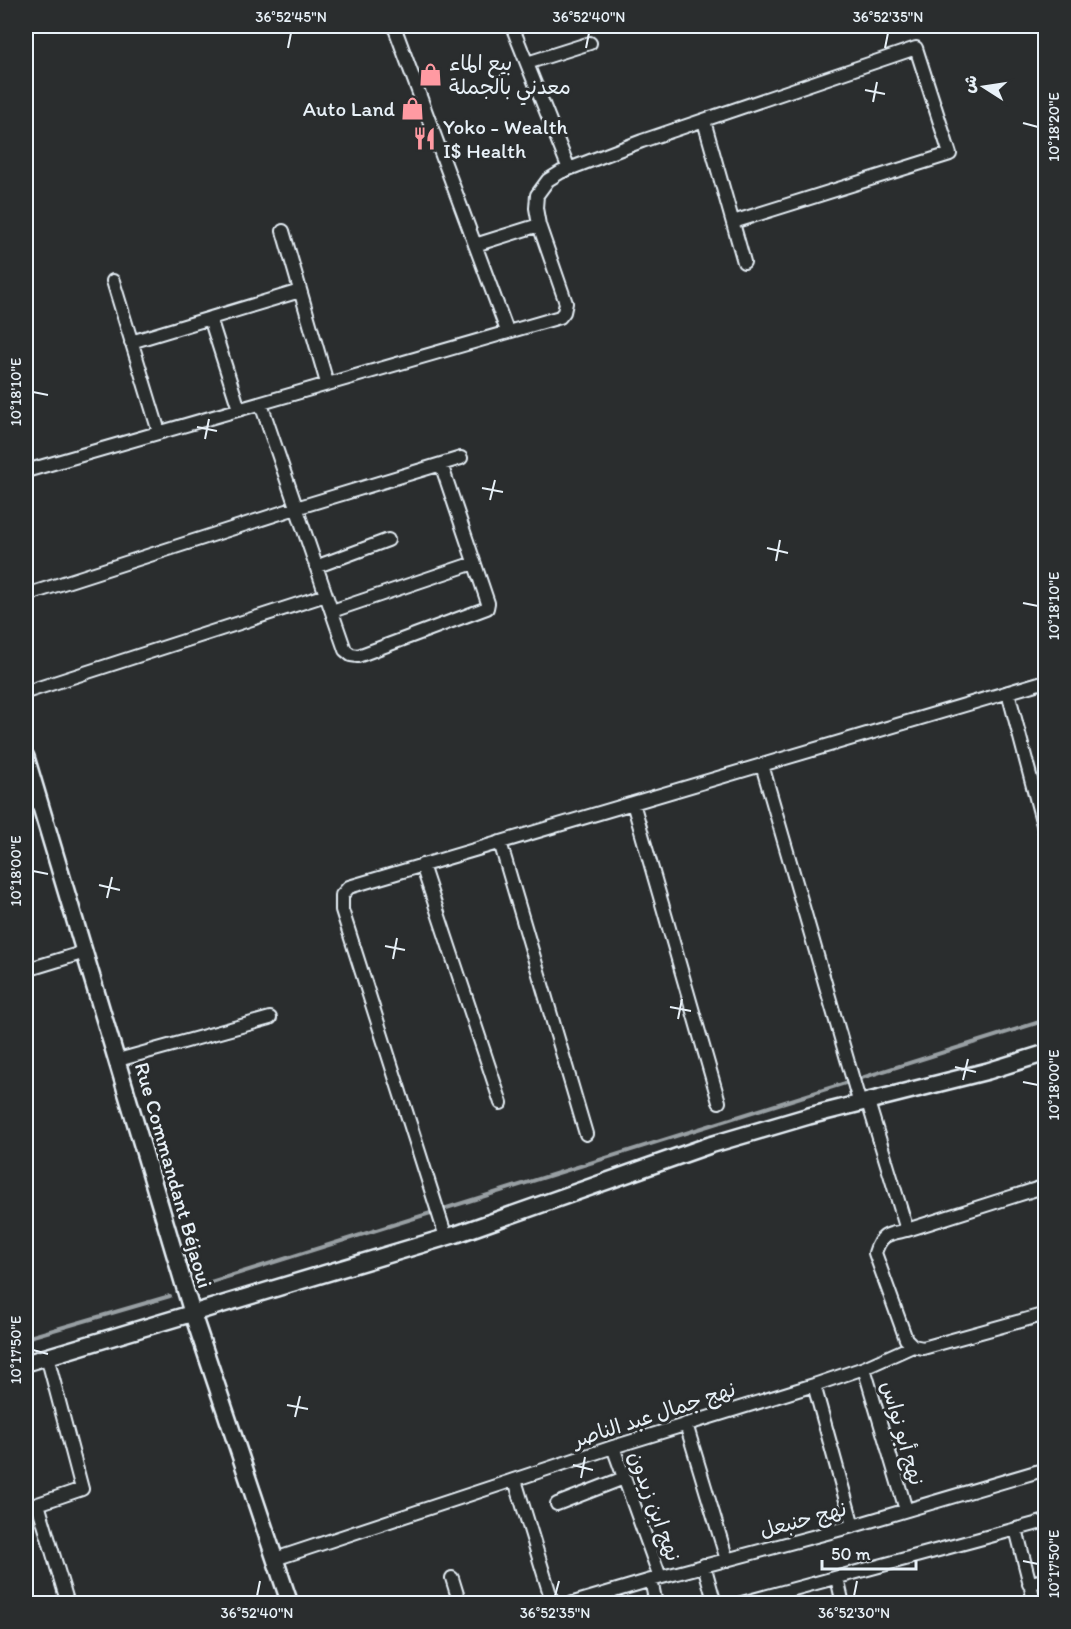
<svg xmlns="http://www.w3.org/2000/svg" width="1071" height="1629" font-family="Itim,'Playpen Sans Arabic',sans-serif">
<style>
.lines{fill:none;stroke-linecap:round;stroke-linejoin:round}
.stream{stroke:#989fa3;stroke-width:4}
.minor-casing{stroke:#e8f1f8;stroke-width:16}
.tertiary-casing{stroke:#e8f1f8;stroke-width:20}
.minor{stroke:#2a2d2e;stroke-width:12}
.tertiary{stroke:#2a2d2e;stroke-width:15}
.ticks{fill:none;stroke:#e8f1f8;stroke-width:2}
.labels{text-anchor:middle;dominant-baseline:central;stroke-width:6;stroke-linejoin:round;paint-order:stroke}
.poi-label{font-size:21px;fill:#e8f1f8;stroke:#2a2d2e;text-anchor:start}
.street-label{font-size:21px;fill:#e8f1f8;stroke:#2a2d2e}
.neatline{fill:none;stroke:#e8f1f8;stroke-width:2}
.ticks-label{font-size:15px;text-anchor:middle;fill:#e8f1f8}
</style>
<rect width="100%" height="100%" fill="#2a2d2e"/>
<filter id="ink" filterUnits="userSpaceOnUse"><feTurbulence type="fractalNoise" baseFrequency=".0167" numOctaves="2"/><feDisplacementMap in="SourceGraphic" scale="12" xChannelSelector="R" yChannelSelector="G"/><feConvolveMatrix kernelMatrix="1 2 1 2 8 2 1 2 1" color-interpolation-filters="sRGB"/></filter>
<g filter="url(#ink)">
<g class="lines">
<!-- stream -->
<path class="stream" d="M198,1286L1046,1020
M26,1338L170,1296"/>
<defs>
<path id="minor" d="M394,26L507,331
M512,26L569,169
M527,63L590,43
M704,121L744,262
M283,231L327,383
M475,245L539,225
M113,281L159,432
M210,318L239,409
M131,342L300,291
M26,471L560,317L564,312L566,303L539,225L536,208L537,195L548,180L561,172L642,141L916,48L950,154L733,222
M318,566L388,540
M26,595L296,508L461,458
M326,595L345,650L351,655L358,656L487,608L488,603L441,464
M332,611L474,563
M26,692L326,595L261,404
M1008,692L1046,836
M762,765L860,1104
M633,803L719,1102
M500,842L586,1134
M422,865L501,1103
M26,970L85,952
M118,1060L270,1018
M868,1102L907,1230
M446,1237L342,910V895L349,887L1046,681
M913,1346L906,1339L875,1253C881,1233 889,1234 907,1230L1046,1186
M864,1368L906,1510
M814,1385L853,1526
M686,1424L727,1560
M613,1447L660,1577
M515,1480L553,1604
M38,1504L68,1604
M557,1504L624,1478
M26,1508L82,1489L47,1356
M1016,1529L1035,1604
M275,1559L613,1447L814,1385L864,1368L913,1346L923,1348L1046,1314
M704,1565L715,1604
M452,1578L460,1604
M837,1578L843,1604
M651,1580L656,1604
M1029,1584L1046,1579
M570,1604L651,1580L853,1526L1046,1469
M738,1604L1046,1521"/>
<path id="tertiary" d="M26,757L192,1312L290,1604
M26,1363L457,1234L710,1145L809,1116L988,1071L1046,1053"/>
</defs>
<!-- minor casing -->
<use href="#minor" class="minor-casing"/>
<!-- tertiary casing -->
<use href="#tertiary" class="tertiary-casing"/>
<!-- minor -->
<use href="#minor" class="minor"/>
<!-- tertiary -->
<use href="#tertiary" class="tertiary"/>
</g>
</g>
<!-- ticks -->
<path class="ticks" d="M288,48L291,33M586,48L589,33M885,48L888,33M865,90L885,94M873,102L877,82M1023,123L1038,127M33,392L48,395M197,427L217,431M205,439L209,419M482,488L503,492M490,500L495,480M767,548L788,553M776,561L780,540M1023,603L1038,606M33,871L48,874M99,885L120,890M107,898L112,877M385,946L405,950M393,959L397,938M670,1007L691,1011M678,1019L682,999M955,1067L976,1072M963,1080L968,1059M1023,1082L1038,1085M33,1350L48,1354M287,1405L308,1409M295,1417L300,1396M573,1465L593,1470M581,1478L585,1457M1023,1561L1038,1564M257,1596L260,1581M555,1596L559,1581M854,1596L857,1581"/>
<!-- icons -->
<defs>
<symbol id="shop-bare" viewBox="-9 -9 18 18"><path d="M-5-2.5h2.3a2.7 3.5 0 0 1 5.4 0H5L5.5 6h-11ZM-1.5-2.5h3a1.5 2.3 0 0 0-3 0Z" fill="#ff9aa2" stroke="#2a2d2e" stroke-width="2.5" paint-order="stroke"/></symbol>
<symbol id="restaurant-bare" viewBox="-9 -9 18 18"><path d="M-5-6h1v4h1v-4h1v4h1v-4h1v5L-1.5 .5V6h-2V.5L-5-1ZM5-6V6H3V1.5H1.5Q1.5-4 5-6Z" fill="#ff9aa2" stroke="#2a2d2e" stroke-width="2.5" paint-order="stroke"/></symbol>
</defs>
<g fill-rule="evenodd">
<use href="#shop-bare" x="414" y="58" width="33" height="33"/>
<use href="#shop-bare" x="396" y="92" width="33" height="33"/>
<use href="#restaurant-bare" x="408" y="122" width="33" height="33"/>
</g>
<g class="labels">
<!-- poi labels -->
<g class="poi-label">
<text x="449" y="62">بيع الماء<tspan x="449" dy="24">معدني بالجملة</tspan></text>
<text x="395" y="108" text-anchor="end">Auto Land</text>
<text x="443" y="126">Yoko - Wealth<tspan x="443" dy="24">I$ Health</tspan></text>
</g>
<!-- street labels -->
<g class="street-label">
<text transform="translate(174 1175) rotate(74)">Rue Commandant Béjaoui</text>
<text transform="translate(654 1414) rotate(-18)">نهج جمال عبد الناصر</text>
<text transform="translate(903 1433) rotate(74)">نهج أبو نواس</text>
<text transform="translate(655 1506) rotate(70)">نهج ابن زيدون</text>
<text transform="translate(803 1519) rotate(-15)">نهج حنبعل</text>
</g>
</g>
<!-- margin -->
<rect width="1071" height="1629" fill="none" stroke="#2a2d2e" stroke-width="66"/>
<!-- north arrow -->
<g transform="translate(984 87) rotate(282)" stroke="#2a2d2e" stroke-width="4.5" paint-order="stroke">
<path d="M0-4.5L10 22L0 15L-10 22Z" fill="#e8f1f8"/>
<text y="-9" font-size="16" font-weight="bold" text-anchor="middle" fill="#e8f1f8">ش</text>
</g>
<!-- scale -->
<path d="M822 1560v9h94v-9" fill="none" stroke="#e8f1f8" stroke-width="3"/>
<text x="831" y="1560" font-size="18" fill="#e8f1f8" stroke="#2a2d2e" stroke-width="4.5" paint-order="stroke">50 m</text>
<rect x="33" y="33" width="1005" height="1563" class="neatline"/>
<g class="ticks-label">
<text x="291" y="22">36°52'45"N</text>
<text x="589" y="22">36°52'40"N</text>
<text x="888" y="22">36°52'35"N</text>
<text transform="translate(1054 127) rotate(-90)" y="5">10°18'20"E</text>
<text transform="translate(16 392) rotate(-90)" y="5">10°18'10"E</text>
<text transform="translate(1054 606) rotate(-90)" y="5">10°18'10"E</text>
<text transform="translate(16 871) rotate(-90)" y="5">10°18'00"E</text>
<text transform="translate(1054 1085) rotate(-90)" y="5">10°18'00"E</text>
<text transform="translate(16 1350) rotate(-90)" y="5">10°17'50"E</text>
<text transform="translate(1054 1564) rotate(-90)" y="5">10°17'50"E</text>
<text x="257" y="1618">36°52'40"N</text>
<text x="555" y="1618">36°52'35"N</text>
<text x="854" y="1618">36°52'30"N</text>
</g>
</svg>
